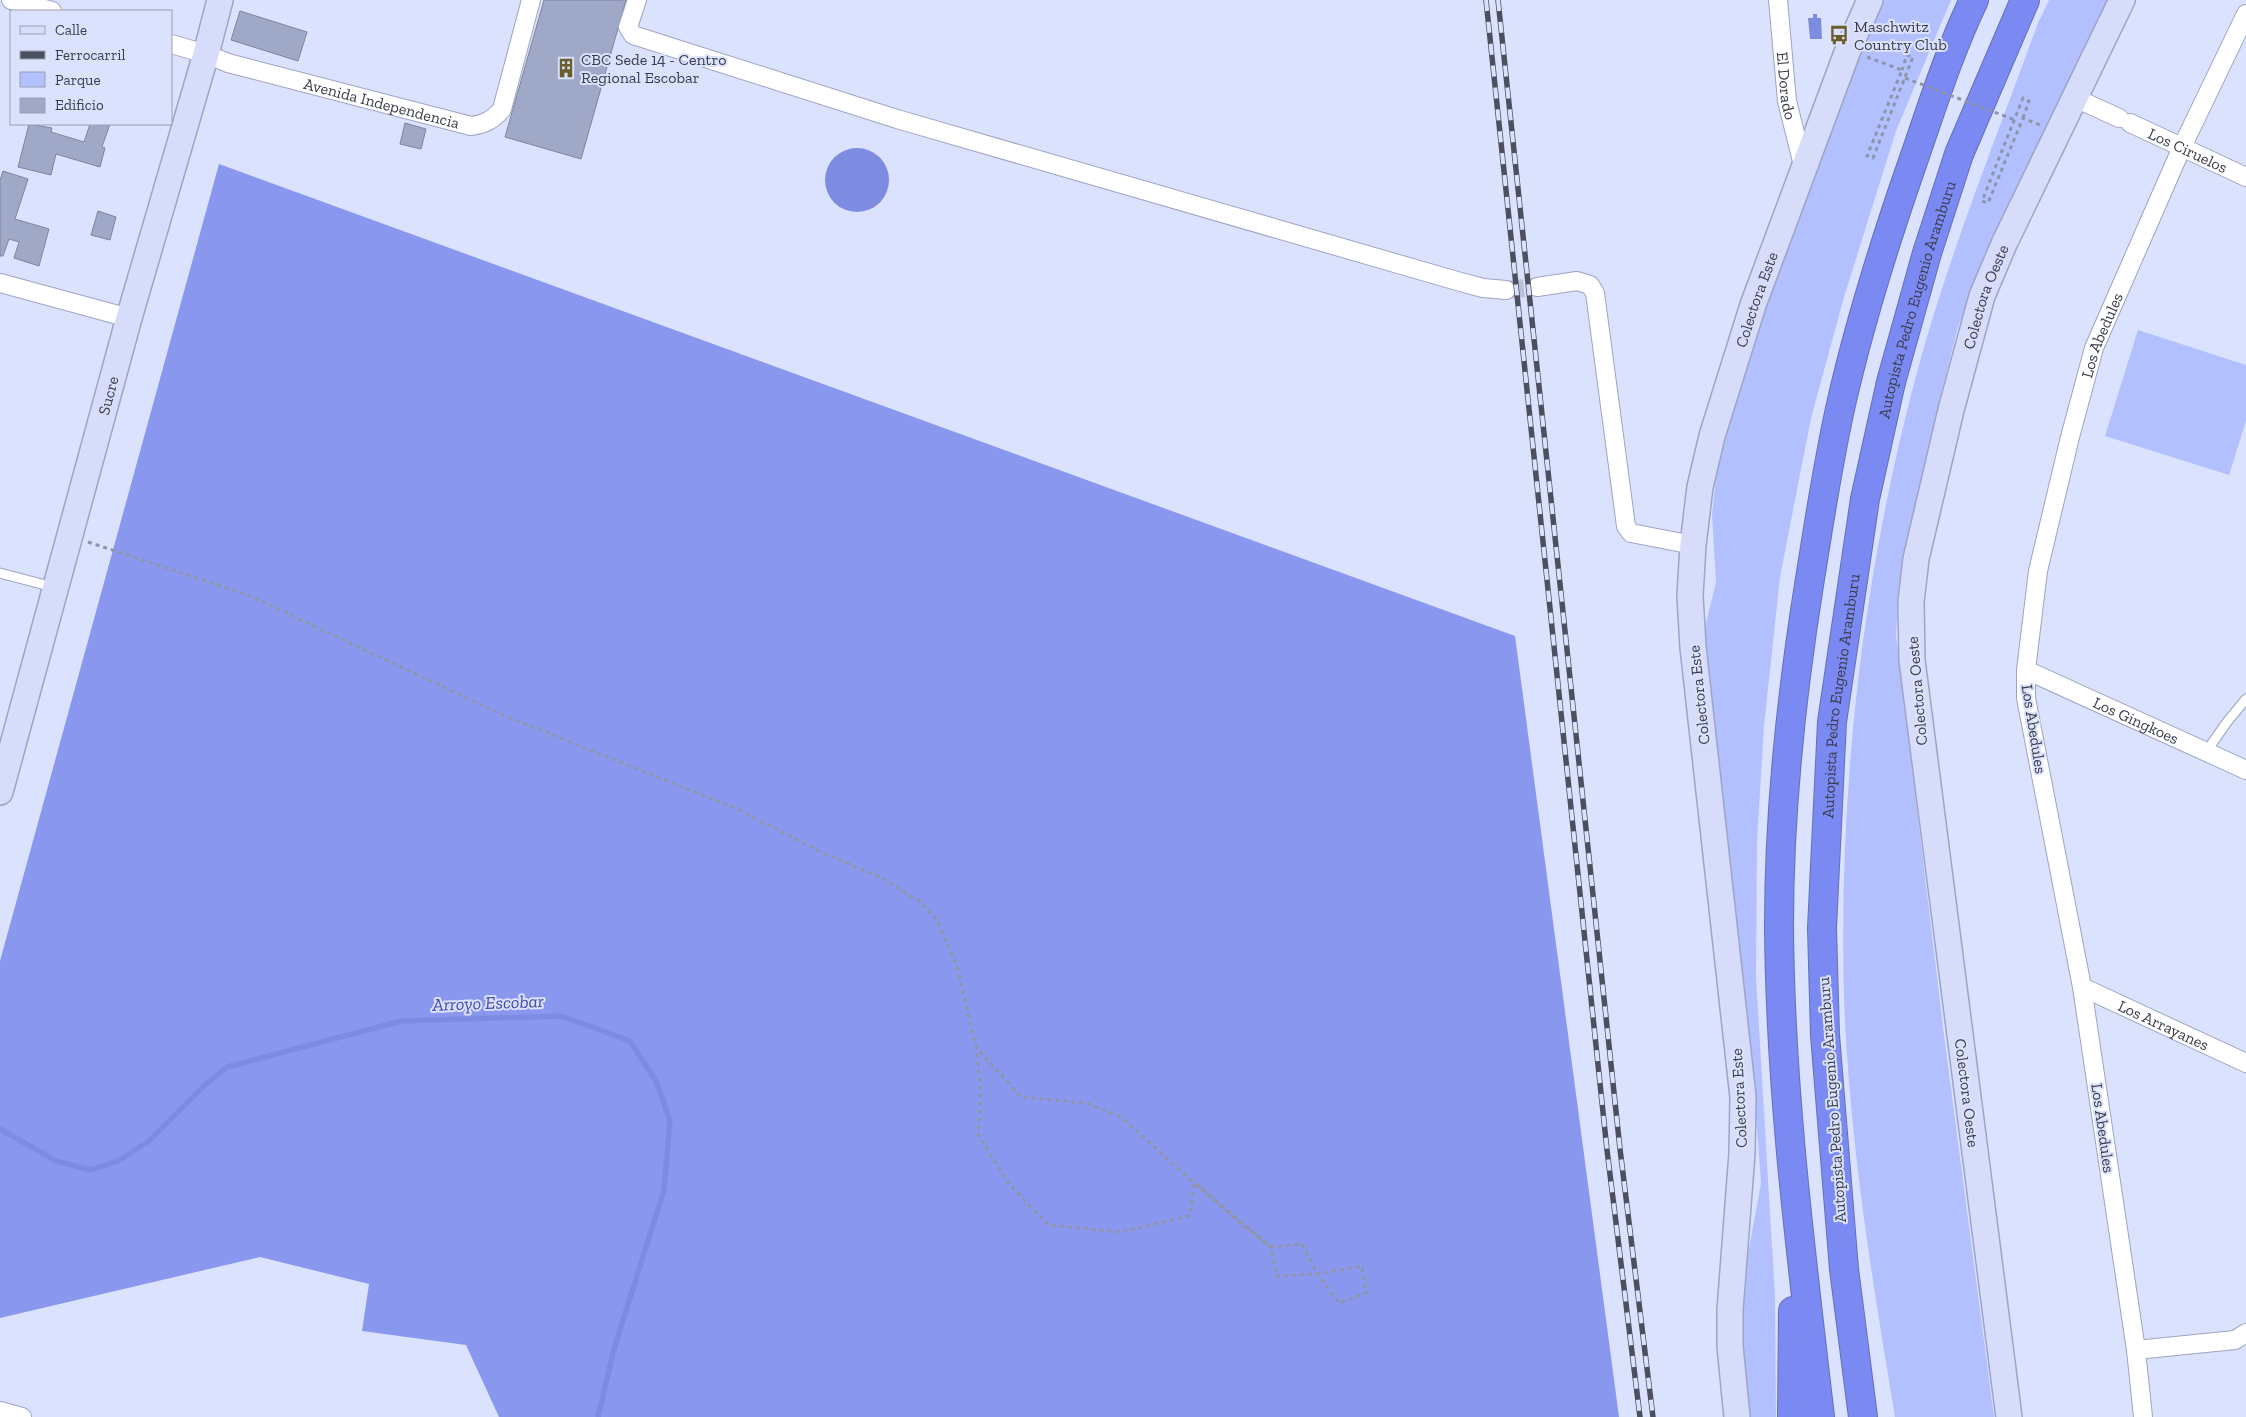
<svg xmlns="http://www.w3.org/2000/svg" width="2246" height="1417" font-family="'Zilla Slab',serif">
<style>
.green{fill:#b3c0ff}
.forest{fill:#8998ee}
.water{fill:#7d8ce1}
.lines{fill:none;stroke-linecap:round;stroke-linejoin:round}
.stream{stroke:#7d8ce1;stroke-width:5.5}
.building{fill:#a0a8c8;stroke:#7d84a3}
.street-tunnel{stroke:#bbc1d9;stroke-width:18;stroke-dasharray:18 9;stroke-linecap:butt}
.lane-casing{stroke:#9da4c4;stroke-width:11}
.street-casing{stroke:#9da4c4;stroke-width:20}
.secondary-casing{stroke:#9da4c4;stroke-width:28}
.highway-casing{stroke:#646fb7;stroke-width:30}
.path{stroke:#8f95a9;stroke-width:3;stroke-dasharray:4 4;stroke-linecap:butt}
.lane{stroke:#fff;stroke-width:9}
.street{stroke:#fff;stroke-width:18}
.secondary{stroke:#d7dcfb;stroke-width:25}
.highway{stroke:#7b8af2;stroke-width:28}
.rail-casing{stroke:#4c505e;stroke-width:5.5}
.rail{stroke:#dbe2fd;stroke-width:4;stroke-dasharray:11;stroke-linecap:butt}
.path-bridge{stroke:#8f95a9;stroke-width:3;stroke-dasharray:4 4;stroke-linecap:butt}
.labels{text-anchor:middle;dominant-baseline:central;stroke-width:4;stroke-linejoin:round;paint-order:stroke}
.poi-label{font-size:16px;fill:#393c49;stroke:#dbe2fd;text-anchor:start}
.street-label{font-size:16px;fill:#393c49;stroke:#dbe2fd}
.water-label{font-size:18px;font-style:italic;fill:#4148ac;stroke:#dbe2fd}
</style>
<rect width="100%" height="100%" fill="#dbe2fd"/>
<!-- green -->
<path class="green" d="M1880,0H1951L1896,131L1844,297L1811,418L1780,577L1764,726L1757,841L1756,978L1775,1296L1776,1417H1747L1740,1330L1747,1259L1761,1183L1757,1127L1701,644L1716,582L1712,514L1716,477L1752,334Z
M2049,0H2109L1984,255L1958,327L1939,402L1899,585L1896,635L1944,1035L1994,1417H1895C1872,1279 1849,1139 1844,998C1838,784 1864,561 1922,354C1954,242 1998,133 2038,23Z
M2138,330L2246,365V421L2229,475L2105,436Z"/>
<!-- forest -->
<path class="forest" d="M219,164L1515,636L1619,1417H499L466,1345L362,1331L369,1284L260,1257L0,1318V961Z"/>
<!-- water -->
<path class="water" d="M1813,14H1817V18H1821L1822,39H1810L1808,18H1813Z
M825 180a32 32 0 1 1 64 0a32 32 0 1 1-64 0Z"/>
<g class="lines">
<!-- stream -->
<path class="stream" d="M0,1129L56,1161L91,1170L118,1161L149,1141L204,1086L227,1067L401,1021L561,1016L630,1041L656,1081L670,1120L664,1190L614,1349L598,1417"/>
</g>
<!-- building -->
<path class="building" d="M544,0H626L581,159L505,137Z
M240,11L307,32L298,61L231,40Z
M405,123L426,129L421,149L400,144Z
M29,124L52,128L51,132L84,142L90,124H110L102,147L105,148L100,167L56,154L51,175L18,167Z
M3,171L28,179L15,219L49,229L39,266L14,258L19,242L9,239L3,256H0V180Z
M98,211L116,217L110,240L91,235Z"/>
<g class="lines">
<!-- street-tunnel -->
<path class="street-tunnel" d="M1506,290L1537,287"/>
<defs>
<path id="lane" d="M0,573L53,587
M2206,752L2227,722L2246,699"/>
<g id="street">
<path d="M11,0L52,11"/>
<path d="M637,0L628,27L633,35L897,119L1457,281L1483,288L1506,290"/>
<path id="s1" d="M1778,0L1787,101L1804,169"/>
<path id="s2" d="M171,44L206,54L228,63L471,126C485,124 493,120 502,109L531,0"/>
<path d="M2075,98L2119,118"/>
<path id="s3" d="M2130,123L2246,177"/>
<path d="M0,283L129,318"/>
<path d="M1537,287L1577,281L1590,285L1595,293L1626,526L1631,533L1693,545"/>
<path id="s4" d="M2026,670L2246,770"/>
<path id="s5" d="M2082,987L2246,1063"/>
<path d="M2136,1350L2235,1340L2246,1333"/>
<path d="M0,1411L22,1417"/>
<path id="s6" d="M2143,1417L2136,1350L2082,987L2026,698V670L2038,571L2070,437L2094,348L2182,147L2246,14"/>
</g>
<g id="secondary">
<path id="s7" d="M0,792L129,318L206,54L220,0"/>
<path id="s8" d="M1737,1417L1730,1346V1310L1742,1153L1743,1097L1693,647L1690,596L1693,545L1700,487L1712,436L1753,305L1848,50L1870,0"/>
<path id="s9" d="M2009,1417L1912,660L1911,602L1916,559L1951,410L1982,296L2004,244L2122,0"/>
</g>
<g id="highway">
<path d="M1792,1417L1793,1311"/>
<path d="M1820,1417C1801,1253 1780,1090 1779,925C1779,811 1791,698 1809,585C1819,523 1828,461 1842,400C1860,322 1884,245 1910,170C1930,113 1948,54 1974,0"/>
<path id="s10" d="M1863,1417L1844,1269L1825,1035L1822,928L1832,722L1865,499L1891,382L1927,253L1959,154L2025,0"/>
</g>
</defs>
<!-- lane casing -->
<use href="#lane" class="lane-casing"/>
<!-- street casing -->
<use href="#street" class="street-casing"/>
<!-- secondary casing -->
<use href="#secondary" class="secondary-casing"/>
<!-- highway casing -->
<use href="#highway" class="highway-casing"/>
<!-- path -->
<path class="path" d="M1867,57L1902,70L1867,156L1873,158L1913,57L1907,55L1902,70
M2023,118L2029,101L2023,98L1982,201L1988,203L2023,118L2040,125
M88,542L248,595L503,715L735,808L823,853L882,878L919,901L937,920L957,966L976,1047L1021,1097L1086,1103L1121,1117L1234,1218L1271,1247L1277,1276L1318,1274L1339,1303L1366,1293L1362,1266L1318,1274L1302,1244L1271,1247L1195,1183L1189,1216L1121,1232L1048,1225L1009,1184L978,1134L981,1092L976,1047"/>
<!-- lane -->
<use href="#lane" class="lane"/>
<!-- street -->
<use href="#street" class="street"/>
<!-- secondary -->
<use href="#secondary" class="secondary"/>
<!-- highway -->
<use href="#highway" class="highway"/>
<defs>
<path id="rail" d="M1486,0L1607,1150L1640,1417
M1498,0L1620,1149L1653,1417"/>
</defs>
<!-- rail casing -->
<use href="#rail" class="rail-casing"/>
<!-- rail -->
<use href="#rail" class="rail"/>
<!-- path-bridge -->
<path class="path-bridge" d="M1905,78L2015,120"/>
</g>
<!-- icons -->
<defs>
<symbol id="bus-bare" viewBox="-9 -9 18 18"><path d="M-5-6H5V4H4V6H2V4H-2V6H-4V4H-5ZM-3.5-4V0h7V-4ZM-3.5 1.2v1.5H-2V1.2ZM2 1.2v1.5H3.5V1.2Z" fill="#6b5e2b" stroke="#dbe2fd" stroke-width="2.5" paint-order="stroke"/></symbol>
<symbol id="building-bare" viewBox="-9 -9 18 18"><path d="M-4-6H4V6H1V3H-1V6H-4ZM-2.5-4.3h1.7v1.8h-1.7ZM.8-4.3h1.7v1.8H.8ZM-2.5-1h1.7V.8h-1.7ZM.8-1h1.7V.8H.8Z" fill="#6b5e2b" stroke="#dbe2fd" stroke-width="2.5" paint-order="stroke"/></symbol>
</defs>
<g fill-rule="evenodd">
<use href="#bus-bare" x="1825" y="21" width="28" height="28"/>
<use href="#building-bare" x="552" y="54" width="28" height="28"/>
</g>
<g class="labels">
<!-- poi labels -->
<g class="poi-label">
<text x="1854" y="26">Maschwitz<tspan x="1854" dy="18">Country Club</tspan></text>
<text x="581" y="59">CBC Sede 14 - Centro<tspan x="581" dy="18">Regional Escobar</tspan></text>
</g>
<!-- street labels -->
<g class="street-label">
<text stroke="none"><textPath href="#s1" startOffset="86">El Dorado</textPath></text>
<text stroke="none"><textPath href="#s2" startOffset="219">Avenida Independencia</textPath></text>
<text stroke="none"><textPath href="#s3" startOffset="64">Los Ciruelos</textPath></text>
<text stroke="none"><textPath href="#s9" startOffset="1136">Colectora Oeste</textPath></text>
<text stroke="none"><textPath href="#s8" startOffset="1130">Colectora Este</textPath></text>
<text stroke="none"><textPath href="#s10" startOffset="1129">Autopista Pedro Eugenio Aramburu</textPath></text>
<text stroke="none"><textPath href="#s6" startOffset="1101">Los Abedules</textPath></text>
<text stroke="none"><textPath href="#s7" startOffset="411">Sucre</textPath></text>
<text transform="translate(1917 691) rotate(-95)">Colectora Oeste</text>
<text transform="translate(1699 695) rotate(-96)">Colectora Este</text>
<text stroke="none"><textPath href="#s10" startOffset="724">Autopista Pedro Eugenio Aramburu</textPath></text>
<text stroke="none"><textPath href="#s4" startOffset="121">Los Gingkoes</textPath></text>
<text transform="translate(2034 729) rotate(81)">Los Abedules</text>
<text stroke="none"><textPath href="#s5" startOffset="90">Los Arrayanes</textPath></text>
<text transform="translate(1967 1093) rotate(83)">Colectora Oeste</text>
<text transform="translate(1739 1098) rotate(-93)">Colectora Este</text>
<text transform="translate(1832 1100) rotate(-94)">Autopista Pedro Eugenio Aramburu</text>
<text transform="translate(2103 1128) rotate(82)">Los Abedules</text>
</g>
<!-- water labels -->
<g class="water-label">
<text transform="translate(488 1003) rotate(-2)">Arroyo Escobar</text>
</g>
</g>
<!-- legend -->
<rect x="10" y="10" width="162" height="115" fill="#dbe2fd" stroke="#9aa0b5"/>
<rect x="20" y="26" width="25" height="8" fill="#d7dcfb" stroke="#9aa0b5"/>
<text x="55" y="35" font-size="15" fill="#393c49">Calle</text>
<rect x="20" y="51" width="25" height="8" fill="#4c505e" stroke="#9aa0b5"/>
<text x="55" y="60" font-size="15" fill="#393c49">Ferrocarril</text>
<rect x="20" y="72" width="25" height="15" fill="#b3c0ff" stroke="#9aa0b5"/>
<text x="55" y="85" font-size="15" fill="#393c49">Parque</text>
<rect x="20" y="98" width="25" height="15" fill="#a0a8c8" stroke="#9aa0b5"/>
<text x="55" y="110" font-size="15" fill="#393c49">Edificio</text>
</svg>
